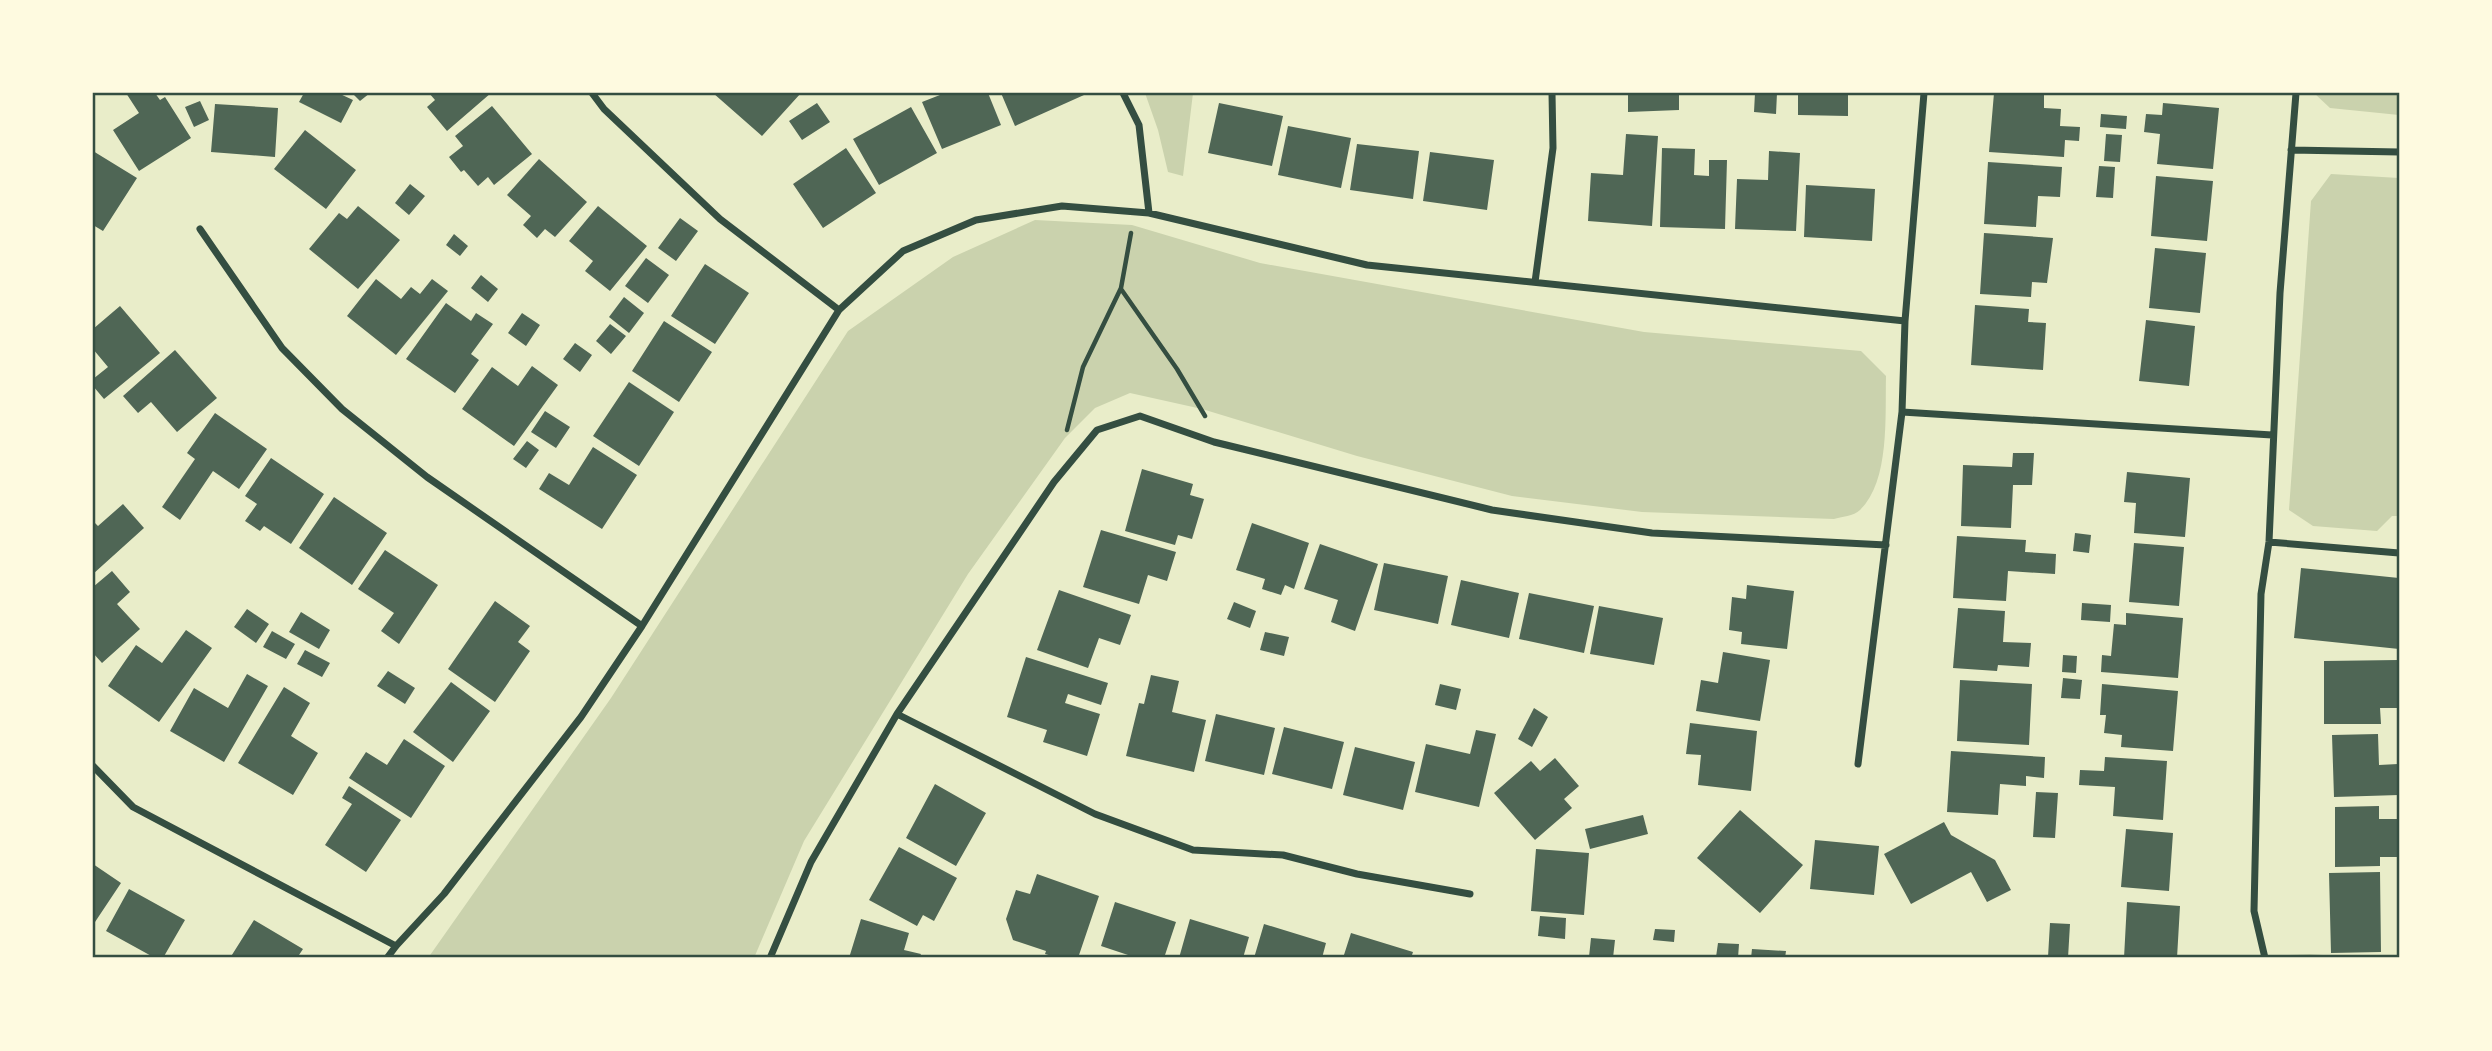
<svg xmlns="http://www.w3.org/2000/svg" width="2492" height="1051" font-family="'PT Sans',sans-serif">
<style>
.green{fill:#cad2ad}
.building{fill:#4f6655}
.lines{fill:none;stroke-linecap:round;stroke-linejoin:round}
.path{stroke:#344e41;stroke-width:4.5}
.minor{stroke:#344e41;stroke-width:7}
.neatline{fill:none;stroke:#344e41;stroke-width:2.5}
</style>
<rect width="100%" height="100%" fill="#e9edc9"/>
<!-- green -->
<path class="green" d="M1145,93H1193L1183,176L1168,172L1158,130Z
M2314,93H2399V115L2330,108Z
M2331,174L2399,178V516H2392L2377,531L2313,526L2289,510L2311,201Z
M1035,220L1132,225L1260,263L1644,332L1861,351L1886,376C1885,416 1890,481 1860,510C1854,516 1841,517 1834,519L1642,512L1512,496L1357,456L1202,409L1130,393L1095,408L1065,438L968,574L804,841L754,958H428L611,698L848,331L953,257Z
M2310,954L2362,958H2291L2288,955Z"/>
<!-- building -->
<path class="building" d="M126,93H155L160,100L165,97L191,138L139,171L113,130L139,113Z
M304,93H338L353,100L341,123L299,102Z
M352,93H370L360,101Z
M429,93H491L447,131L427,107L435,100Z
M713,93H801L762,136Z
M945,93H988L1001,125L942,149L922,102Z
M1001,93H1083L1084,95L1015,126Z
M1628,93H1679V110L1628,112Z
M1755,93H1777L1776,114L1754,112Z
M1798,93H1848V116L1798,115Z
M1994,93L2044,94V108L2061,109L2060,126L2080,127L2079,141L2065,140L2064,157L1989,152Z
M200,101L209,120L194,127L185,107Z
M817,103L830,122L802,140L789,121Z
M1219,103L1283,116L1272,166L1208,153Z
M2163,103L2219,108L2213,169L2157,164L2160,134L2144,132L2146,114L2162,115Z
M215,104L278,108L275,157L211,152Z
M492,106L532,154L494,185L488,177L478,186L464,170L461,172L449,157L463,146L455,136Z
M911,107L937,153L879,185L853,139Z
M2101,114L2127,116L2126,129L2100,127Z
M1288,126L1351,138L1341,188L1278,175Z
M305,130L356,170L326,209L274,169Z
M1626,134L1658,136L1652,226L1588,221L1591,173L1623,175Z
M2106,134L2122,135L2120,162L2104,161Z
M1357,144L1419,151L1413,199L1350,190Z
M846,148L876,193L823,228L793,184Z
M1662,148L1695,149L1694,175L1709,176V160H1727L1725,229L1660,227Z
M93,151L137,178L103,231L93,225Z
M1769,151L1800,153L1796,231L1735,229L1737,179L1768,180Z
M1430,152L1494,160L1487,210L1423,201Z
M539,159L587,202L555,237L545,229L537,238L523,225L531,216L507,195Z
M1988,162L2062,167L2060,197L2038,196L2036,227L1984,224Z
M2099,166L2115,167L2113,198L2096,197Z
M2156,176L2213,181L2207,241L2151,236Z
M410,184L425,196L409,215L395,203Z
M1806,185L1875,189L1872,241L1804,237Z
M358,206L400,240L358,289L309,249L339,213L347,219Z
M598,206L647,246L610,291L585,271L593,261L569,241Z
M680,218L698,231L676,261L658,248Z
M1984,233L2053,238L2047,283L2032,282L2031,297L1980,294Z
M454,234L468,246L460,256L446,245Z
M2155,248L2206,253L2200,313L2149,308Z
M646,258L669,275L648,303L625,286Z
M705,264L749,293L715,344L671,316Z
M481,275L498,289L488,302L471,288Z
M376,279L401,299L411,287L420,294L432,279L448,291L396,355L347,316Z
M624,297L644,313L629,333L609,317Z
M446,303L471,321L476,313L493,324L471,354L479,360L455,393L406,359Z
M1975,305L2029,309L2028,322L2046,323L2043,370L1971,365Z
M120,306L160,353L104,399L93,386V379L108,367L93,349V329Z
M522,313L540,325L526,346L508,333Z
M2146,320L2195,326L2189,386L2139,381Z
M664,321L712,352L679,402L632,371Z
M610,324L626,336L611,354L596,341Z
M575,343L592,355L580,372L563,359Z
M175,350L217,398L177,432L151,402L138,413L123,396Z
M532,366L558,385L514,446L462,409L492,367L518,386Z
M629,382L674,412L639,466L593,436Z
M545,411L570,427L556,448L531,432Z
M215,413L267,449L239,489L213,471L180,520L162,507L195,459L187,453Z
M527,441L539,450L526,468L513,459Z
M593,447L637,475L602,529L539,489L549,473L569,485Z
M2013,453H2034L2032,485H2013L2011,528L1961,526L1963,465L2012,467Z
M271,458L324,494L291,544L264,526L260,531L245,521L257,504L245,496Z
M1142,469L1193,484L1190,495L1204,499L1192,539L1178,535L1175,545L1125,531Z
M2127,472L2190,478L2185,537L2134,533L2136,503L2124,502Z
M334,497L387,533L352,585L299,548Z
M123,504L144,528L93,574V521L98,526Z
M1252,523L1309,543L1294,589L1285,585L1281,595L1262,589L1265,579L1236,570Z
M1101,530L1176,552L1167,581L1148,575L1139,604L1083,587Z
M2075,533L2091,535L2089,553L2073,551Z
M1957,536L2026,540L2025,552L2056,554L2055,574L2008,571L2006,601L1953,598Z
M2134,543L2184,547L2179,606L2129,602Z
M1320,544L1378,564L1355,631L1331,622L1338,600L1304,589Z
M385,550L438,585L399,644L381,631L394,613L358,589Z
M1384,563L1448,576L1438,624L1374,610Z
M2301,568L2399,578V649L2294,638Z
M112,571L130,592L117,604L140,629L102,663L93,653V587Z
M1461,580L1519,593L1509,638L1451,625Z
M1747,585L1794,591L1787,649L1741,644L1742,632L1729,630L1732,597L1746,599Z
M1059,590L1131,615L1120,645L1099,638L1088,668L1037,650Z
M1529,593L1594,606L1584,653L1519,639Z
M495,601L530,626L518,642L530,651L495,702L448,669Z
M1234,602L1256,611L1250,628L1227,619Z
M2082,603L2111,605L2110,622L2081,620Z
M1599,606L1663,618L1654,665L1590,654Z
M1958,608L2005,611L2003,642L2031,643L2029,667L1998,665L1997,671L1953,668Z
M247,609L269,624L256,643L234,627Z
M301,612L330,630L319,649L289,632Z
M2126,613L2183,618L2178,678L2101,672L2102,655L2111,656L2114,624L2126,625Z
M186,630L212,648L159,722L108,686L136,645L162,663Z
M272,631L295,644L286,659L263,647Z
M1265,632L1289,637L1284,656L1260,650Z
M305,650L330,663L322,677L297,664Z
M1723,652L1770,660L1760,721L1696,711L1701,680L1718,683Z
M2063,655L2077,656L2076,673L2062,672Z
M1026,657L1108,683L1101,705L1068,694L1065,703L1100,714L1087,756L1043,742L1047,730L1007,717Z
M2398,660L2397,708H2380L2381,724H2324V661Z
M388,671L415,688L405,704L377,686Z
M247,674L268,686L224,762L170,731L194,688L228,708Z
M1151,675L1179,681L1172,712L1206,720L1194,772L1126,756L1139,703L1144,704Z
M2063,678L2082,680L2080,699L2061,698Z
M1960,680L2032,684L2029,745L1957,741Z
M451,682L490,711L453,762L413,732Z
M1440,684L1461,689L1456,710L1435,705Z
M2102,684L2178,691L2173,751L2121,747L2122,735L2104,733L2106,715H2100Z
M284,687L310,703L291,736L318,753L293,795L238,763Z
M1534,708L1548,717L1532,747L1518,739Z
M1216,714L1275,728L1264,775L1205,761Z
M1690,723L1757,731L1751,791L1698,785L1701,755L1686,754Z
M1284,727L1344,742L1332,789L1272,774Z
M1476,730L1496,734L1479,807L1415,792L1426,744L1470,754Z
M2378,734L2379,765L2398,764L2399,795L2334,797L2332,735Z
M404,739L445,766L411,818L349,778L366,752L387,765Z
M1355,747L1415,762L1403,810L1343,795Z
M1951,751L2045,757L2044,778L2026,776V786L2000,784L1998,815L1947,812Z
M2105,757L2167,761L2163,820L2113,816L2115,787L2079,785L2080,770L2104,771Z
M1555,758L1579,786L1564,799L1572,808L1535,840L1494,793L1531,761L1540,771Z
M935,784L986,813L956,866L906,838Z
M349,786L401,820L366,872L325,845L352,804L342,798Z
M2036,792L2058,793L2055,838L2033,837Z
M2379,806V819H2397L2399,857H2380V866L2335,867V807Z
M1740,810L1803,865L1760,913L1697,858Z
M1643,815L1648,834L1590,849L1585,829Z
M1944,822L1951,835L1995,860L2011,890L1987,902L1971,872L1911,904L1884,854Z
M2126,829L2173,833L2169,891L2121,887Z
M1815,840L1879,846L1874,895L1810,889Z
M899,847L957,878L934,921L923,915L917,926L869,900Z
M1536,849L1589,853L1584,915L1531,911Z
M93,864L121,883L93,925Z
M2380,872L2381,952L2331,953L2329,873Z
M1037,874L1099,896L1078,958H1059L1045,954L1046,951L1013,940L1006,919L1016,890L1030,894Z
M129,889L185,920L163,958H155L106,931Z
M1115,902L1176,922L1164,958H1137L1101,946Z
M2127,902L2180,906L2177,958H2124Z
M1540,916L1566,918L1565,939L1538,936Z
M861,919L909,933L904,950L921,954L919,958H849Z
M1190,919L1249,937L1243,958H1179Z
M254,920L303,949L297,958H230Z
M2050,923L2070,924L2068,958L2048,957Z
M1264,924L1326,943L1322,958H1254Z
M1655,929L1675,930L1674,942L1653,940Z
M1351,933L1413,952L1411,958H1343Z
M1591,938L1615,940L1613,958L1589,957Z
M1718,943L1739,944L1738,958L1716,957Z
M1752,949L1786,951L1785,958H1751Z"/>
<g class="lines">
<!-- path -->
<path class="path" d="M1121,289L1177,369L1205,416
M1067,430L1083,367L1121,288L1131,233"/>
<!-- minor -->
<path class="minor" d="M592,93L604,109L720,219L839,310
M1123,93L1139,125L1149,213
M2291,150L2399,152
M200,229L282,348L342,409L427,477L642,626
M1535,282L1553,148L1552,93
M1902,412L2272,435
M2269,542L2399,553
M897,714L1095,814L1193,850L1283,855L1357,874L1470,894
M1858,764L1902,412L1905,321L1924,93
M93,766L133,807L396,946
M387,958L396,946L444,894L581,717L642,626L839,310L903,251L976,220L1062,206L1149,213L1367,265L1905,321
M770,958L811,862L897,714L1054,482L1097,430L1140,416L1214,442L1492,510L1652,533L1886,545
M2265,958L2254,911L2261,594L2269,542L2280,293L2296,93"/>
</g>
<!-- border -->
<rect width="2492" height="1051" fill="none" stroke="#fefae0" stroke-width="189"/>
<rect x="94" y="94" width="2304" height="862" class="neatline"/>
</svg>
